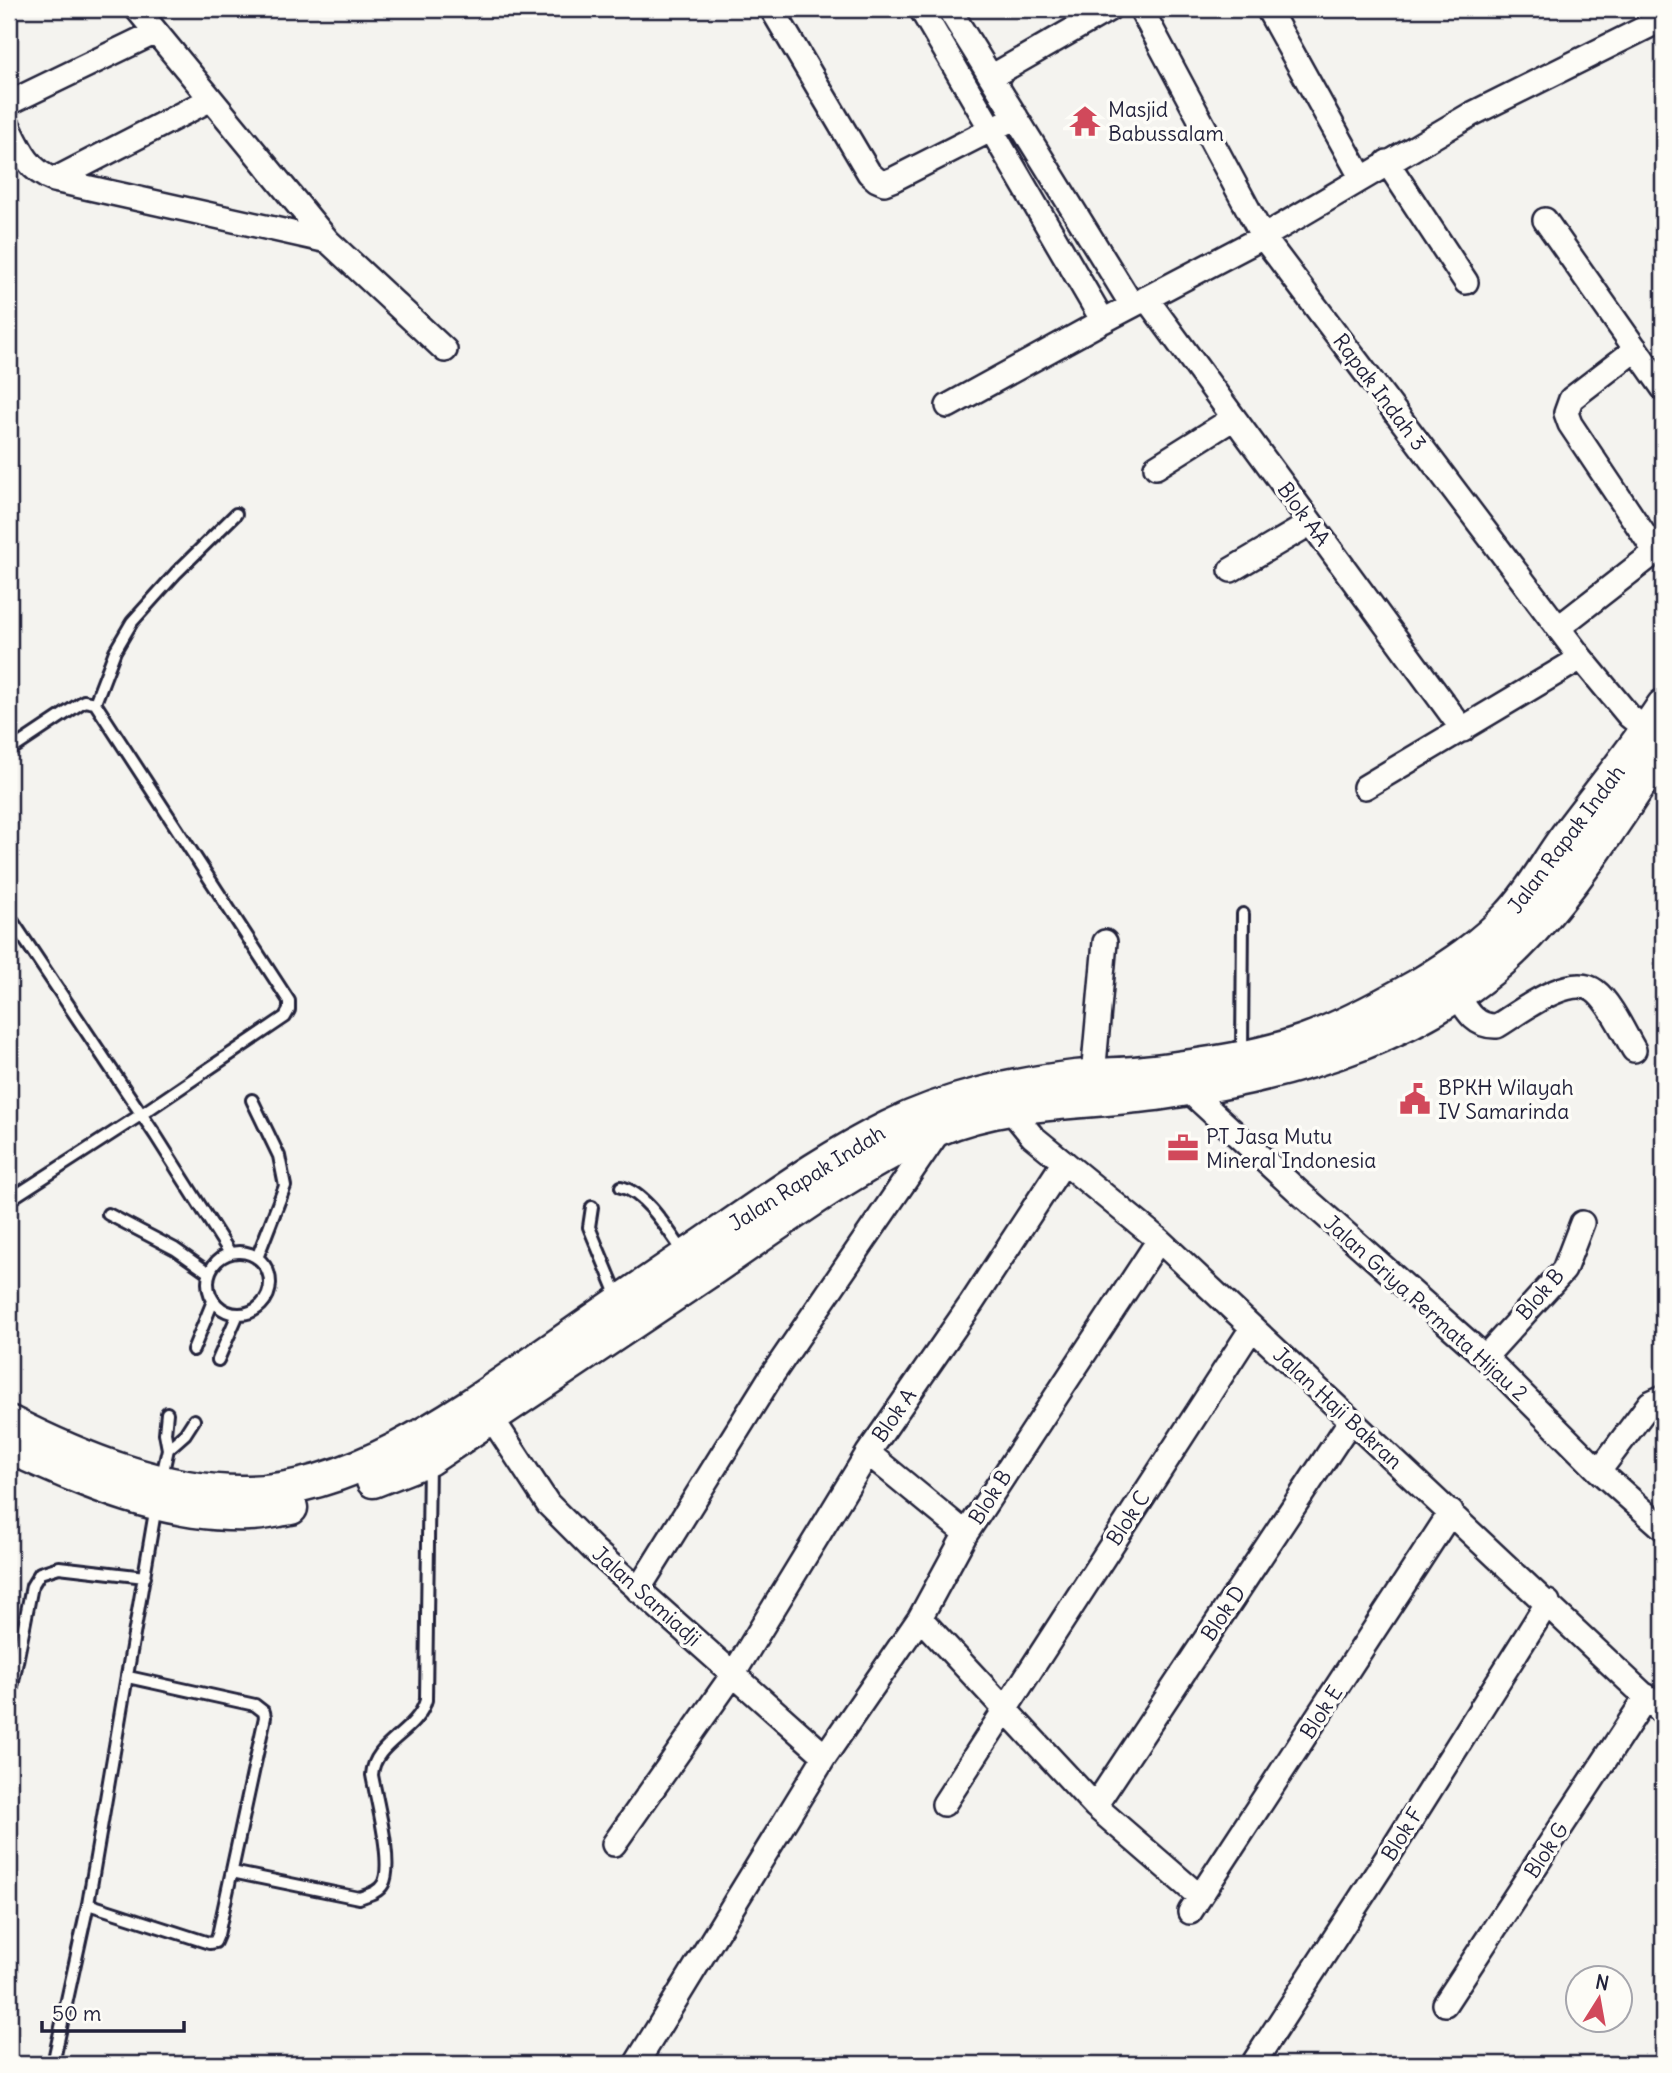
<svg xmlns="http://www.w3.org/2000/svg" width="1672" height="2073" font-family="Delius,sans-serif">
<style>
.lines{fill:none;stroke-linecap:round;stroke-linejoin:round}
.service-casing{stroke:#22223b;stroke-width:16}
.minor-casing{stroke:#22223b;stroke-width:28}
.secondary-casing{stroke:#22223b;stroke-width:37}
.service{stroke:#fdfcf7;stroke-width:10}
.minor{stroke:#fdfcf7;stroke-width:23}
.secondary{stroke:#fdfcf7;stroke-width:32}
.labels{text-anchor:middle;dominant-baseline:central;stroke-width:7;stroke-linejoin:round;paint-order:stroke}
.poi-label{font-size:21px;fill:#22223b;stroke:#fdfcf7;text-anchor:start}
.street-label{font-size:21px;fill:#22223b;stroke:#fdfcf7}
</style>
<rect width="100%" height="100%" fill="#f4f3ef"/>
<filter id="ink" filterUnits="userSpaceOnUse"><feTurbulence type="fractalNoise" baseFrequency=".0143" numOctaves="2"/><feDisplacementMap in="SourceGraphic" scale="14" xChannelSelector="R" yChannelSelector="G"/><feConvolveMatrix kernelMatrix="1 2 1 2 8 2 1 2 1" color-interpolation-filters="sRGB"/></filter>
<g filter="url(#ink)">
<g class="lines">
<defs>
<path id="service" d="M95,703L115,651L132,622L176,573L236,514
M9,751L84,701L95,703L289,1001V1010L285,1017L142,1114L9,1200
M9,916L156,1136L230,1253
M1242,1055L1243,914
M252,1100L279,1156L285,1186L257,1258
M621,1187C647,1193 670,1234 685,1254
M592,1207L589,1227L619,1299
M108,1214L175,1249L209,1273
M208 1283a31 31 0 1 1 62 0a31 31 0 1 1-62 0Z
M193,1350L213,1301
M218,1360L238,1314
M168,1449L185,1434L194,1420
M161,1480L168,1449L165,1433L167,1413
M9,1702L32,1586L40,1573L59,1567L145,1577
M232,1872L359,1898C367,1895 378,1893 383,1884C394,1865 376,1798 372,1775C374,1742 417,1733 426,1700L429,1461
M88,1904L209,1943L215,1942L218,1935L265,1717L264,1712L255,1705L128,1677
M53,2064L88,1904L156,1506"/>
<path id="minor" d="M137,9L328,241L445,350
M772,9L869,173L877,180L884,183L894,179L1016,117
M921,9L1103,321L1263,237L1470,115L1663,19
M949,9L1132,305
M1141,9L1263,237L1581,658L1629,716L1658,739
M1268,9L1361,177
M991,77L1109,9
M9,103L156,32
M9,127C20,150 29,171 54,180L328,241
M1387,162L1466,282
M54,180L211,99
M1545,220L1663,388
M1146,298L1463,730
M948,406L1103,321
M1156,467L1234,418
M1231,570L1311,523
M1558,628L1649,557L1653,548L1570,424L1566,413L1571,399L1636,349
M1365,787L1581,658
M1457,994C1467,1011 1475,1027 1497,1026C1519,1013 1570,972 1595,991C1610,1002 1624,1033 1634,1050
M1093,1076L1105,942
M1188,1090L1300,1193L1485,1357L1599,1471L1663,1528
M1009,1108L1032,1136L1159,1240L1663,1713
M1485,1357L1564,1270L1582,1223
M491,1417L548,1504L594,1550L825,1756
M868,1453L958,1527L965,1535
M1599,1471L1650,1403L1663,1397
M638,1590L770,1378L941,1128
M920,1618L1095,1806L1200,1897
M944,1804L1252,1328
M1095,1806L1351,1420
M614,1844L734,1673L868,1453L971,1304L1064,1162
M1190,1912L1451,1512
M1445,2004L1647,1696
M636,2064L825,1756L920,1618L965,1535L1159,1240
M1253,2064L1394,1847L1548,1602"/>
<path id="secondary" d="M9,1422C80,1458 167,1494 248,1492C361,1489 468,1407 558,1345C616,1304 675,1264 733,1224C784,1189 834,1154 889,1127C948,1098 1011,1085 1075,1077C1104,1074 1133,1074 1162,1070C1209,1064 1259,1057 1304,1041C1343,1027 1380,1007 1417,986C1450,966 1482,945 1509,916C1534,890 1549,858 1571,830C1602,789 1635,749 1663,706
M9,1447C85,1481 163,1517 249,1514C263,1514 277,1510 291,1508
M373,1481L429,1459C521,1397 614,1336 705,1274C780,1223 854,1166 938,1129C1008,1099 1088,1104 1163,1093C1293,1074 1436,1035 1529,934C1580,878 1621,812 1663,749"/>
</defs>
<!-- service casing -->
<use href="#service" class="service-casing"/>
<!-- minor casing -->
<use href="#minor" class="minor-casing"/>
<!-- secondary casing -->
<use href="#secondary" class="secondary-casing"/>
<!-- service -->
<use href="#service" class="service"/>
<!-- minor -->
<use href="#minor" class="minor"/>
<!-- secondary -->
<use href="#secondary" class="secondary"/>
</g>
</g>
<!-- icons -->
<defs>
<symbol id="temple-bare" viewBox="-9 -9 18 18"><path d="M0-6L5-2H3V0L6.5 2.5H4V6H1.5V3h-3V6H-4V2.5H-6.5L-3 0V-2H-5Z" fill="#d1495b" stroke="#fdfcf7" stroke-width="2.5" paint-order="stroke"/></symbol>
<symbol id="civic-bare" viewBox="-9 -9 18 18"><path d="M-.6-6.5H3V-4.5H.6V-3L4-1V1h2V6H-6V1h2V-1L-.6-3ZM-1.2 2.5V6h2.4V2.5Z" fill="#d1495b" stroke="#fdfcf7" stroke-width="2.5" paint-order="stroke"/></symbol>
<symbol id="office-bare" viewBox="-9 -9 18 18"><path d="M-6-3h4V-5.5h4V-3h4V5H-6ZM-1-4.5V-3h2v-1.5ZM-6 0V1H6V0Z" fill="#d1495b" stroke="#fdfcf7" stroke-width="2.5" paint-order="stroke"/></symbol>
</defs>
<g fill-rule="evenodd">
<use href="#temple-bare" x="1063" y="99" width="44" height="44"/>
<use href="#civic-bare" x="1393" y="1077" width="44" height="44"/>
<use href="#office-bare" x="1161" y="1126" width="44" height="44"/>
</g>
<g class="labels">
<!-- poi labels -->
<g class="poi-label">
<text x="1108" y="109">Masjid<tspan x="1108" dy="24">Babussalam</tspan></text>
<text x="1438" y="1087">BPKH Wilayah<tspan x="1438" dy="24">IV Samarinda</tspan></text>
<text x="1206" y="1136">PT Jasa Mutu<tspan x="1206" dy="24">Mineral Indonesia</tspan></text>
</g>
<!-- street labels -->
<g class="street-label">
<text transform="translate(1380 392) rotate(53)">Rapak Indah 3</text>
<text transform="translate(1304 514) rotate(54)">Blok AA</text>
<text transform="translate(1566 839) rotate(-53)">Jalan Rapak Indah</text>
<text transform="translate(807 1178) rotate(-32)">Jalan Rapak Indah</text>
<text transform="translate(1540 1294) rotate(-49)">Blok B</text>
<text transform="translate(1426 1308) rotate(42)">Jalan Griya Permata Hijau 2</text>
<text transform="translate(1338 1408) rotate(43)">Jalan Haji Bakran</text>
<text transform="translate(894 1415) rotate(-55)">Blok A</text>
<text transform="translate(990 1497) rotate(-57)">Blok B</text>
<text transform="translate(1128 1518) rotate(-57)">Blok C</text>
<text transform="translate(647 1596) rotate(42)">Jalan Samiadji</text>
<text transform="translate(1223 1613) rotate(-56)">Blok D</text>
<text transform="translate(1321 1712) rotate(-57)">Blok E</text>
<text transform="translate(1402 1834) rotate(-58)">Blok F</text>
<text transform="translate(1546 1850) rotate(-57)">Blok G</text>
</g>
</g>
<!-- margin -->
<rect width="1672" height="2073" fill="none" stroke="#fdfcf7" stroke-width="35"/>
<rect x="18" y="18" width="1637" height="2038" fill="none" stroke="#22223b" stroke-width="2.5" filter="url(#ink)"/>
<!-- north arrow -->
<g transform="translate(1599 1999) rotate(11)"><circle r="33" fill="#fdfcf7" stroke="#a5a5ac" stroke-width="2"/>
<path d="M0-5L12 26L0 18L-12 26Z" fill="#d1495b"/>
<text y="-10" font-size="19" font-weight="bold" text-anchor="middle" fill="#22223b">N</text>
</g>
<!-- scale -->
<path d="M42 2021v10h142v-10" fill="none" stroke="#22223b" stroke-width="3.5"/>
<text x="52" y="2021" font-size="21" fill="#22223b" stroke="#fdfcf7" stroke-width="5" paint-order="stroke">50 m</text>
</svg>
